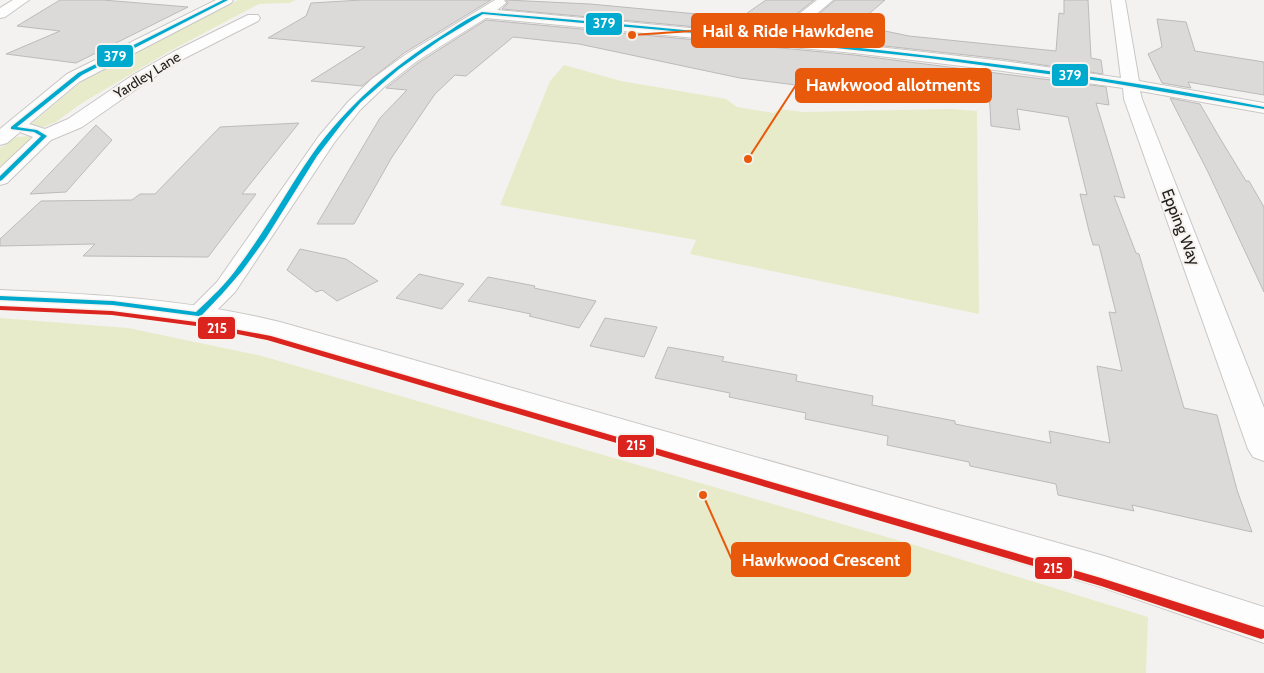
<svg xmlns="http://www.w3.org/2000/svg" width="1264" height="673" font-family="Cabin,sans-serif">
<style>
.green{fill:#e8ebc9}
.building{fill:#dcdad9;stroke:#bcbaba}
.lines{fill:none;stroke-linecap:round;stroke-linejoin:round}
.minor-casing{stroke:#c9c7c6;stroke-width:2}
.primary-casing{stroke:#c9c7c6;stroke-width:2}
.minor{fill:#fdfdfd;fill-rule:evenodd}
.primary{fill:#fdfdfd;fill-rule:evenodd}
.bus-1-casing{stroke:#f6f3ee;stroke-width:3}
.bus-2-casing{stroke:#f6f3ee;stroke-width:3}
.bus-1{fill:#00a9ce;fill-rule:evenodd}
.bus-2{fill:#dc241f;fill-rule:evenodd}
.labels{text-anchor:middle;dominant-baseline:central;stroke-width:4;stroke-linejoin:round;paint-order:stroke}
.far-street-label{font-size:14px;fill:#21201e;stroke:#f6f3ee}
.street-label{font-size:16px;fill:#21201e;stroke:#f6f3ee}
.leader{fill:none;stroke:#e8590c;stroke-width:2}
.callout-dot{fill:#e8590c;stroke:#f6f3ee;stroke-width:2}
.callout{fill:#e8590c;stroke:#e8590c;stroke-width:2}
.callout-label{font-size:18px;text-anchor:middle;font-weight:bold;fill:#fff}
.line-badge{stroke:#f6f3ee;stroke-width:2}
.badge-label{font-size:14px;text-anchor:middle;font-weight:bold;fill:#fff}
</style>
<rect width="100%" height="100%" fill="#f4f2f0"/>
<!-- green -->
<path class="green" d="M238,0H296L289,3L259,4L170,51L82,103L56,122L43,127L31,126V124L81,82L111,63Z
M564,65L621,81L726,99L737,107L774,113L779,109L803,112L950,109L977,111L979,314L690,254L696,240L500,205L550,81Z
M29,136L32,139L0,167V148L16,137Z
M0,318L128,328L262,356L911,544L1148,617L1146,673H0Z"/>
<!-- building -->
<path class="building" d="M60,0H103L188,7L76,63L6,54L60,31L17,26Z
M362,0H491L404,53L362,86L311,81L365,47L268,38L306,16L311,3Z
M506,0L590,4L740,18L766,0H814L780,27L773,34L502,9L508,3Z
M835,0H885L856,25L909,36L1056,51L1059,13L1064,14V0H1088L1091,58L1101,60L1103,74L1003,59L794,36Z
M1157,19L1186,22L1195,51L1264,62V95L1188,82L1191,88L1162,83L1148,54L1162,47Z
M486,20L854,55L1106,87L1109,105L1096,103L1125,198L1114,196L1136,253L1139,254L1184,408L1217,415L1237,490L1252,532L1132,505L1134,511L1058,495L1056,484L970,466L969,462L887,445L888,436L805,419L806,413L729,397L730,393L655,378L668,347L724,357L722,361L797,375L796,381L873,396L872,405L955,421V424L1051,443L1049,431L1110,443L1097,366L1122,371L1109,312L1116,313L1099,245H1093L1089,231L1080,194L1087,195L1068,117L1017,109L1020,130L991,126L989,89L941,83L804,86L740,78L579,44L513,37L466,76L455,75L435,94L392,157L354,224H317L380,118L407,90L386,88L418,63Z
M1170,98L1200,104L1221,140L1246,181H1249L1264,207V292L1208,172Z
M299,123L242,194H256L208,257L83,256L95,244L0,246V239L41,201L132,200L140,194H155L220,127Z
M96,125L112,140L66,192L30,194Z
M300,249L346,259L378,281L337,301L322,290L316,292L287,270Z
M419,274L441,279L464,284L442,309L396,298Z
M488,277L535,286L534,288L596,301L579,328L529,316L531,314L468,301Z
M605,318L657,327L644,357L590,346Z"/>
<g class="lines">
<defs>
<path id="minor" d="M13,0H29L5,17L0,18V8Z
M216,0H233L231,3L79,82L29,124L45,129L68,119L133,75L173,52L248,15H258L260,18L258,21L185,58L145,83L82,127L51,140L7,183L0,185V168L33,137L20,132L7,143L0,145V129L67,74Z
M495,0H504L506,3L497,10L774,36L781,28L817,0H833L789,37L1003,61L1121,78L1111,0H1125L1139,81L1264,103V113L1140,91L1142,99L1264,408V461L1253,457L1248,449L1124,99L1123,88L1003,71L854,53L486,18L417,61L384,87L360,110L334,143L235,292L207,320L198,322L189,320L185,314L217,282L319,136L348,102L372,79L405,55Z"/>
<path id="primary" d="M0,290C94,294 188,299 280,322L1104,556L1264,607V643L1104,588L266,336L198,322L113,311L0,306Z"/>
</defs>
<!-- minor casing -->
<use href="#minor" class="minor-casing"/>
<!-- primary casing -->
<use href="#primary" class="primary-casing"/>
<!-- minor -->
<use href="#minor" class="minor"/>
<!-- primary -->
<use href="#primary" class="primary"/>
<defs>
<path id="bus-1" d="M223,0H228L82,75L17,127L37,130L47,136L2,180L0,181V176L41,136L34,132L11,129V127L78,73Z
M482,12C681,29 879,47 1077,75C1139,83 1202,95 1264,107V109L1100,81L928,58L706,34L483,14L440,40L399,69L361,102L344,121L317,156L266,238L242,271L222,294L201,316H198L113,305L0,300V296L113,301L196,312C211,298 226,284 238,267C265,232 286,192 311,156C346,106 392,67 443,35C455,27 468,18 482,12Z"/>
<path id="bus-2" d="M0,306L112,311L196,322L271,336L1101,578L1261,629L1264,630V638L1261,639L1101,586L267,340L196,326L112,315L0,310Z"/>
</defs>
<!-- bus-1 casing -->
<use href="#bus-1" class="bus-1-casing"/>
<!-- bus-2 casing -->
<use href="#bus-2" class="bus-2-casing"/>
<!-- bus-1 -->
<use href="#bus-1" class="bus-1"/>
<!-- bus-2 -->
<use href="#bus-2" class="bus-2"/>
</g>
<g class="labels">
<!-- far-street labels -->
<g class="far-street-label">
<text transform="translate(147 75) rotate(-32)">Yardley Lane</text>
</g>
<!-- street labels -->
<g class="street-label">
<text transform="translate(1181 227) rotate(69)">Epping Way</text>
</g>
</g>
<!-- callouts -->
<path class="leader" d="M632 35L692 31M748 159L796 85M703 495L732 560"/>
<g class="callout-dot">
<circle cx="632" cy="35" r="5"/>
<circle cx="748" cy="159" r="5"/>
<circle cx="703" cy="495" r="5"/>
</g>
<g class="callout">
<rect x="692" y="14" width="192" height="33" rx="5"/>
<rect x="796" y="69" width="195" height="33" rx="5"/>
<rect x="732" y="543" width="178" height="33" rx="5"/>
</g>
<g class="callout-label">
<text x="788" y="37">Hail &amp; Ride Hawkdene</text>
<text x="893" y="91">Hawkwood allotments</text>
<text x="821" y="566">Hawkwood Crescent</text>
</g>
<g class="line-badge">
<rect x="585" y="12" width="38" height="24" rx="5" fill="#00a9ce"/>
<rect x="96" y="44" width="38" height="24" rx="5" fill="#00a9ce"/>
<rect x="1051" y="63" width="38" height="24" rx="5" fill="#00a9ce"/>
<rect x="197" y="316" width="39" height="24" rx="5" fill="#dc241f"/>
<rect x="617" y="434" width="38" height="24" rx="5" fill="#dc241f"/>
<rect x="1034" y="556" width="39" height="24" rx="5" fill="#dc241f"/>
</g>
<g class="badge-label">
<text x="604" y="28">379</text>
<text x="115" y="61">379</text>
<text x="1070" y="80">379</text>
<text x="217" y="333">215</text>
<text x="636" y="450">215</text>
<text x="1053" y="573">215</text>
</g>
</svg>
